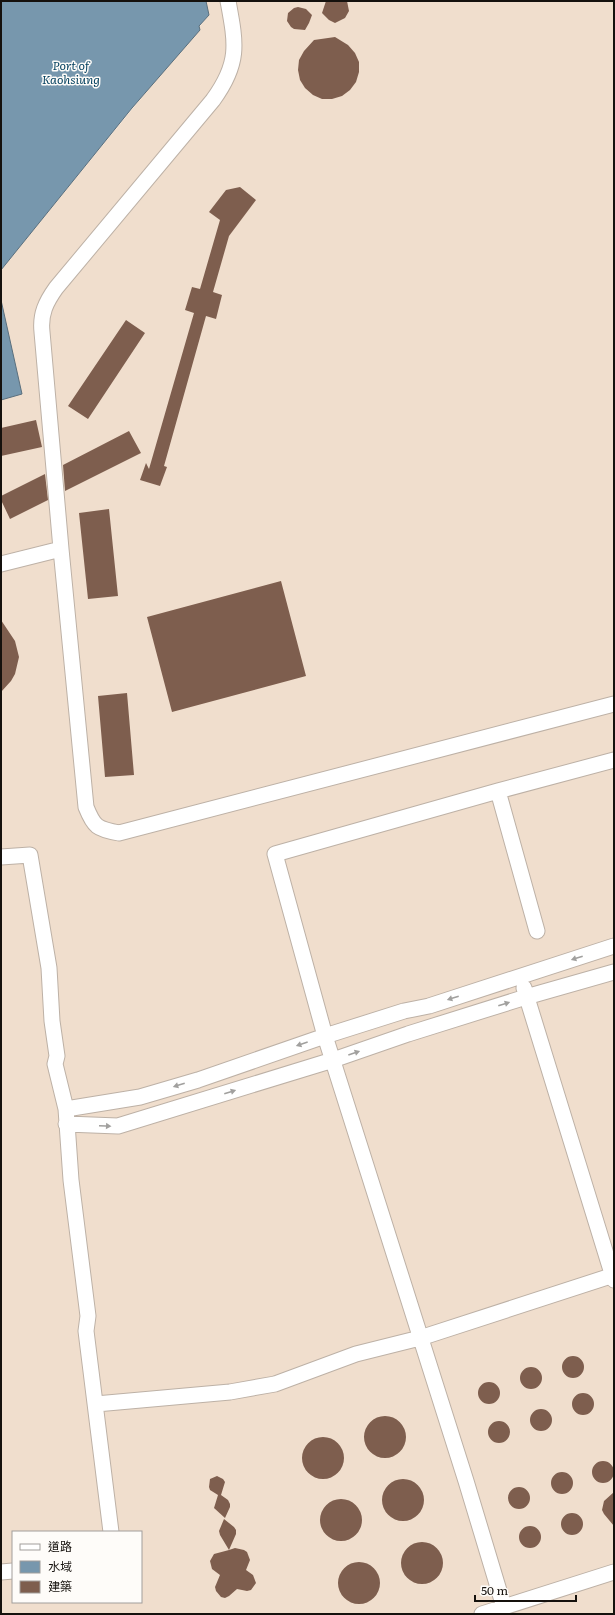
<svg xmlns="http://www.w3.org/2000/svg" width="615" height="1615" font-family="Literata,'Noto Sans TC',serif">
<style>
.built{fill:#f0decd;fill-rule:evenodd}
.water{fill:#7797ad;stroke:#5a6f7d}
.building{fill:#7e5e4e}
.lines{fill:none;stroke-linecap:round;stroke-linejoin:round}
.minor-casing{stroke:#bdb1a6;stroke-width:17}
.minor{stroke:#fff;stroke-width:15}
.oneway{fill:#a1a09e}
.labels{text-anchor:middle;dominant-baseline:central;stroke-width:3;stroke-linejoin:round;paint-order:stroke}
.water-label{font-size:12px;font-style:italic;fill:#003e5d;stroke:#fefcf9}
</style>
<rect width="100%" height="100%" fill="#f9ece1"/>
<!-- built -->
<path class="built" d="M206,1H614V1614H1V399L21,394L1,300V270L209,15ZM13,1532H141V1602H13Z"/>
<!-- water -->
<path class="water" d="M1,1H206L209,15L199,26L200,30L132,108L1,270Z
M1,300L22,394L1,400Z"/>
<!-- building -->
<path class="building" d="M326,1H347L349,11L345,18L335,23L329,20L322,13Z
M298,7L306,9L312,15L309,23L305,30L294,29L291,27L287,21L288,13L294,8Z
M335,37L348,45L355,53L359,62V72L356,82L350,90L342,96L332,99H322L313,95L305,88L300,80L298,70L299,60L304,51L314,40Z
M240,187L256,200L229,236L213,292L222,295L216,319L206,316L164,466L167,467L160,486L140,480L146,463L149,469L194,313L185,310L192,287L200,289L220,220L209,212L226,190Z
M126,320L145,333L88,419L68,406Z
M36,420L42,447L1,456V428Z
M129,431L141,453L65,491L63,465Z
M45,474L48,500L10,519L1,500V496Z
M109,509L118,596L88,599L79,513Z
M281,581L306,676L172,712L147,617Z
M1,620L15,641L19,657L15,674L11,681L1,692Z
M127,693L134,775L105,777L98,696Z
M562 1367a11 11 0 1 1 22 0a11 11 0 1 1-22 0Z
M520 1378a11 11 0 1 1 22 0a11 11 0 1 1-22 0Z
M478 1393a11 11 0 1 1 22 0a11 11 0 1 1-22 0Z
M572 1404a11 11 0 1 1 22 0a11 11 0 1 1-22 0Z
M530 1420a11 11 0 1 1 22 0a11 11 0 1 1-22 0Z
M364 1437a21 21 0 1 1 42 0a21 21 0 1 1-42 0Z
M488 1432a11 11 0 1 1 22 0a11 11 0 1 1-22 0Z
M302 1458a21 21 0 1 1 42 0a21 21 0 1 1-42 0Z
M592 1472a11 11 0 1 1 22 0a11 11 0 1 1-22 0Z
M551 1483a11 11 0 1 1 22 0a11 11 0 1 1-22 0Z
M217,1476L223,1479L225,1482L221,1495L228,1500L230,1504V1507L225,1518L214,1508L218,1495L210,1490L209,1487L210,1479Z
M382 1500a21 21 0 1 1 42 0a21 21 0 1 1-42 0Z
M508 1498a11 11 0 1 1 22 0a11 11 0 1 1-22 0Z
M614,1492V1526L604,1514L602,1510L604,1501Z
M320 1520a21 21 0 1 1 42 0a21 21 0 1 1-42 0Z
M561 1524a11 11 0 1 1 22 0a11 11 0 1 1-22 0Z
M224,1519L234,1527L236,1530V1534L229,1550L235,1548L244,1550L247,1552L250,1560L246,1570L253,1575L256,1583L251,1590L247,1591L237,1589L229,1596L225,1598L221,1597L216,1591L215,1587L220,1575L212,1569L210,1561L214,1554L229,1550L220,1535L219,1531Z
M519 1537a11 11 0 1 1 22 0a11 11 0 1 1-22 0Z
M401 1563a21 21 0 1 1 42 0a21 21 0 1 1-42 0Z
M338 1583a21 21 0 1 1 42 0a21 21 0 1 1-42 0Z"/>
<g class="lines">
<defs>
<path id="minor" d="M61,549L86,807C94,827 97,829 119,833L614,704
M1,564L61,549L42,332C40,314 46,302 56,288L213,100C240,63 236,44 228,1
M498,791L537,931
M1,857L30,855L49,968L52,1021L57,1056L55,1064L66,1109L71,1180L88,1316L86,1331L111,1532
M524,988L614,1280
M66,1109L140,1097L198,1080L325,1036L404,1011L429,1006L614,946
M66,1124L118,1126L333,1060L408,1034L526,997L614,972
M96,1404L230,1392L275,1384L356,1354L420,1338L614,1275
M1,1572L13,1571
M504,1607L466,1481L325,1036L275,854L498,791L614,760
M482,1614L614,1572"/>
</defs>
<!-- minor casing -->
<use href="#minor" class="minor-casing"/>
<!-- minor -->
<use href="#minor" class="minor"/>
</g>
<!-- one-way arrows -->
<defs><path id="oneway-solid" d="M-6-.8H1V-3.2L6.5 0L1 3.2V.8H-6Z"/></defs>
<g class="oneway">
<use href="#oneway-solid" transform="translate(577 958) rotate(162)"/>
<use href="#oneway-solid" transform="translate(453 998) rotate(163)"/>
<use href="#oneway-solid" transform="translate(504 1004) rotate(-18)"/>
<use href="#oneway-solid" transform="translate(302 1044) rotate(161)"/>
<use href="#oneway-solid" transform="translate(354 1053) rotate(-19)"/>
<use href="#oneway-solid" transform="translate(179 1085) rotate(163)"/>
<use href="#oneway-solid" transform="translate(230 1092) rotate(-17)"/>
<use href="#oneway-solid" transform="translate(105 1126) rotate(3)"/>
</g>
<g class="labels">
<!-- water labels -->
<g class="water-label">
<text x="71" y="65">Port of<tspan x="71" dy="14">Kaohsiung</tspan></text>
</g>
</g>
<!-- border -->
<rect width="615" height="1615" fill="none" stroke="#15110d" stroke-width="4"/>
<!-- legend -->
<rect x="12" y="1531" width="130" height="72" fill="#fefcf9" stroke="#a19e9b"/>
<rect x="20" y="1544" width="20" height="6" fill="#ffffff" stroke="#a19e9b"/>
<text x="48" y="1551" font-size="12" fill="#15110d">道路</text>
<rect x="20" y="1561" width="20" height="12" fill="#7797ad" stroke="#a19e9b"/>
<text x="48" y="1571" font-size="12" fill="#15110d">水域</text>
<rect x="20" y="1581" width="20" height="12" fill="#7e5e4e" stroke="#a19e9b"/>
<text x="48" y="1591" font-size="12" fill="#15110d">建築</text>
<!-- scale -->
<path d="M475 1595v6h101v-6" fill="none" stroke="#15110d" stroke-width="2"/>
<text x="481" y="1595" font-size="12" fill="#15110d" stroke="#fefcf9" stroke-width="3" paint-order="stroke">50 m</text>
</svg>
